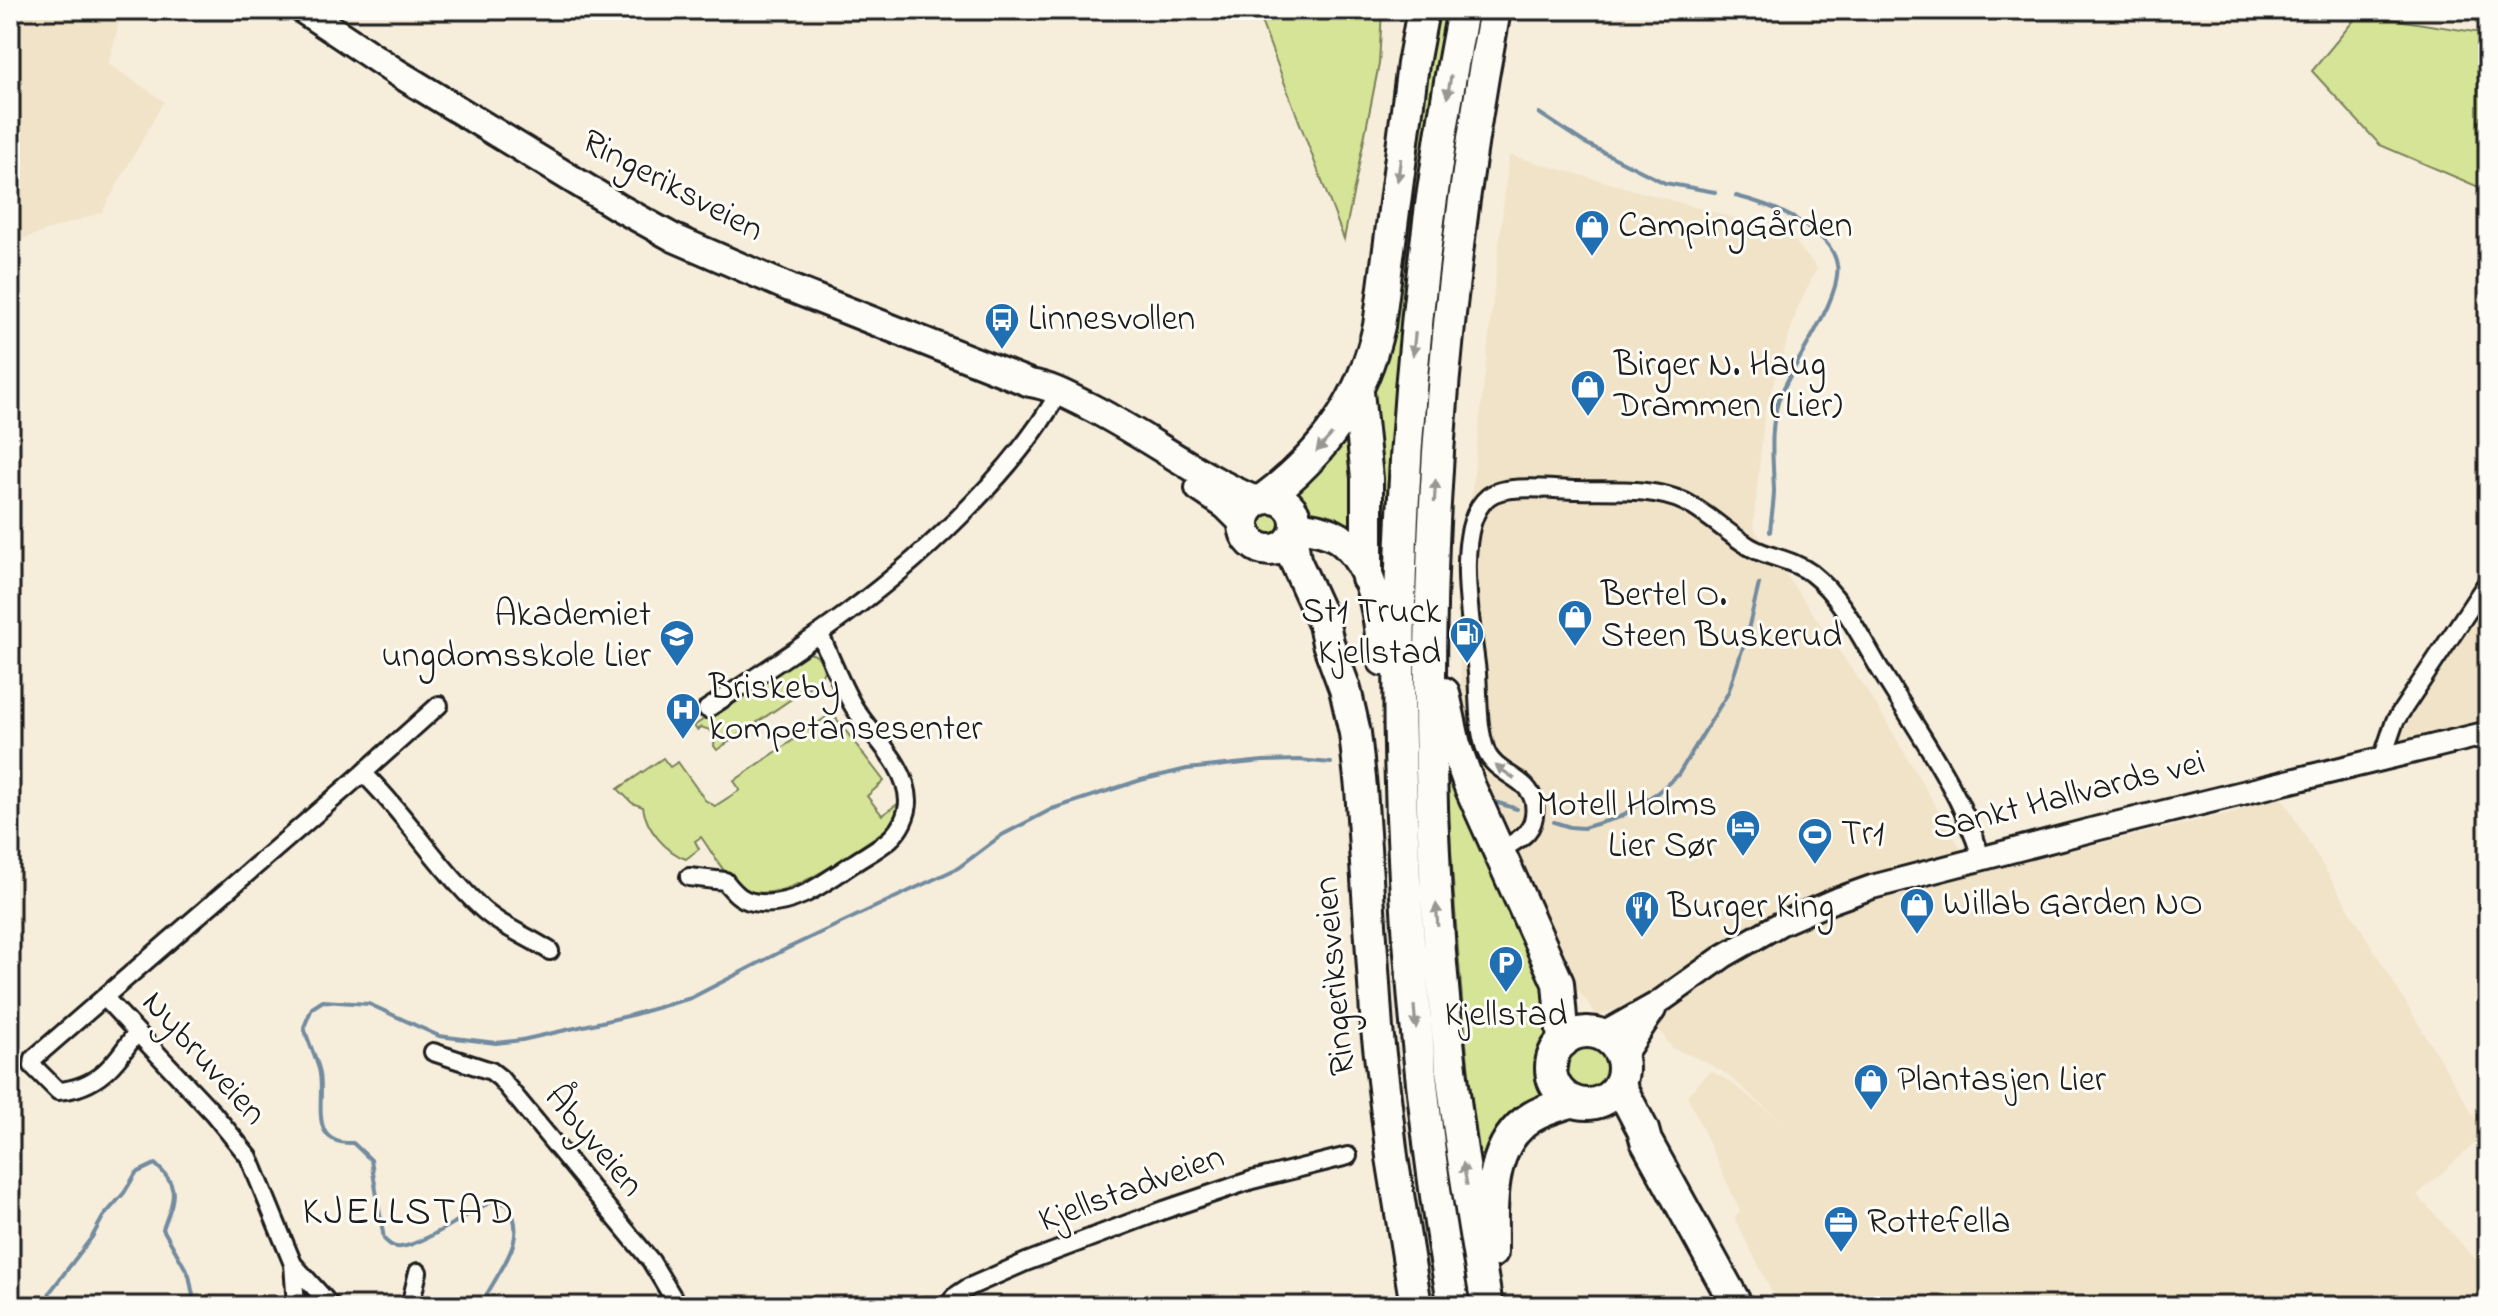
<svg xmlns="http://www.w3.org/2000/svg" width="2498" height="1316" font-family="'Indie Flower',sans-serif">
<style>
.built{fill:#f1e3c8}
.green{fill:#d5e497;stroke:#78805a;stroke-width:2}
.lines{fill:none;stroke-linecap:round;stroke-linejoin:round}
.stream{stroke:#728b9f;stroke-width:4}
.street-casing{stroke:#1c1c1c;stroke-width:22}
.secondary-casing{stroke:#1c1c1c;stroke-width:28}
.primary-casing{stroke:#1c1c1c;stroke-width:32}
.highway-casing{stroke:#1c1c1c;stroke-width:36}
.street{stroke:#fdfcf7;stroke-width:16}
.secondary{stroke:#fdfcf7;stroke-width:22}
.primary{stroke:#fdfcf7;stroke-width:26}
.highway{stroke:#fdfcf7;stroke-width:30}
.oneway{fill:#989794}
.labels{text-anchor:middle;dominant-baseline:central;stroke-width:6;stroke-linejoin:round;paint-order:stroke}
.street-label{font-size:36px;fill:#1c1c1c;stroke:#fdfcf7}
.poi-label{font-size:36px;fill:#1c1c1c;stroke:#fdfcf7;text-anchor:start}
.quarter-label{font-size:40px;letter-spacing:2px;fill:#1c1c1c;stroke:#fdfcf7}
</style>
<rect width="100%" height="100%" fill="#f6eddb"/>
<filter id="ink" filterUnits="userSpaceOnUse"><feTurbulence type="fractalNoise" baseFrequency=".0125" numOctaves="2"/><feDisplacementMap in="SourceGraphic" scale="16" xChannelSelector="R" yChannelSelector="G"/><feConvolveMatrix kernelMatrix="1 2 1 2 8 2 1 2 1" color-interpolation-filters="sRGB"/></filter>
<g filter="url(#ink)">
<!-- built -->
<path class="built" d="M10,10H111L119,23L108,64L164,101L102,212L10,243Z
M1509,155L1788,233L1817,268L1799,305L1765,409L1753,527L1877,706L1958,844L1966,874L2232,813L2279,793L2485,1134L2417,1195L2488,1273V1306H1779L1735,1219L1740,1211L1687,1095L1710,1071L1729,1081L1781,1121L1726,1074L1704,1061L1672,1048L1641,1004L1597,1015L1564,972L1466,750L1457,626Z
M2488,579V736L2381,764L2385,738Z"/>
<!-- green -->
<path class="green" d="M1253,10H1382L1379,64L1344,239L1259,16Z
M1431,10H1446C1425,130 1408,251 1397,373C1390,448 1383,523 1385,598L1366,423Z
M2359,14L2488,34V191L2380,145L2312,71Z
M1352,418L1360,547L1308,514L1290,494Z
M1261 524a11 11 0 1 1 22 0a11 11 0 1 1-22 0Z
M800,653L813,654L821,659L824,671L819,680L717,750L714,746L715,737L710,730L701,727L697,730L694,726Z
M832,713L884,781L867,796L882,815L899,803L900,814L891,826C857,848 778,914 739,886C724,875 712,852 701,837L695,841L699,849L686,859C666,852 646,829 643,807L632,803L618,789L663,758L670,767L678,762L705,800L715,806L740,790L734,781Z
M1446,763L1538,973L1553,1029L1542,1063V1082L1547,1093L1490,1166H1479C1463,1031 1453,899 1446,763Z
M1565 1069a22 22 0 1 1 44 0a22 22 0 1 1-44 0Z"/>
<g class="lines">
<!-- stream -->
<path class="stream" d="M1539,113L1583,142L1665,183L1715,192
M1736,196C1764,203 1791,213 1813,231C1824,239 1835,251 1837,265C1843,298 1791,365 1779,399C1769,428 1773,460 1774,490C1774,504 1771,518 1770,532
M1489,800L1517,809
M1554,822L1570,827L1583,828L1620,817L1657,793L1678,775L1728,693L1746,638L1759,584
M47,1306L50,1292L92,1237L103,1217L124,1193L136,1173L155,1164C182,1188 173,1200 163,1229L189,1275L195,1306
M481,1306C495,1273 532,1240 507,1204L493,1201C469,1212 425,1244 401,1247C393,1248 389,1244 384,1239L371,1160L353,1143C305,1145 327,1097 319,1069C315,1055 308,1042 304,1027L312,1008L323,1001L369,1004L439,1036L496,1043L522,1040L628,1016L691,998L788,948L958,868L1002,835L1052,809L1141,780L1187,769L1263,761L1299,760L1331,763"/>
<defs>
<path id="street" d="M707,709C804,646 892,588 973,503C1006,469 1036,434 1059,392
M2382,759L2395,721L2488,581
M363,773L439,705
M1497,852C1518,840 1538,833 1534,803C1530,777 1495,775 1486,751C1477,727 1479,699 1477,673C1473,632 1451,527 1488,497C1505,483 1554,490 1577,490C1611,491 1653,487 1685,502C1708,514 1727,533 1750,547C1769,558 1792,559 1811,573C1842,597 1861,638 1881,671C1917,730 1961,791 1981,857
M689,877L725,881C735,894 743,902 760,903C795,907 826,881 854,863C866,855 880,848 890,839C900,830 908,815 908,801C907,762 868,734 851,702C839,680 830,657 820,634
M105,998L213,1113L249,1157L293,1264L296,1306
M136,1033C115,1064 98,1088 58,1091L33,1066L34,1058L363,773C405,813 435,864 477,904C497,925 526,935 550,951
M433,1052L491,1071L500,1078L651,1261L678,1306
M293,1264L331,1306
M410,1306L418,1272
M925,1306H937
M949,1306L954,1297L969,1287L1026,1262L1164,1210L1252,1180L1348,1156"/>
<path id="secondary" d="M1601,1035L1658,1003L1724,956L1780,924L1833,901L1872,887L2099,828L2488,733
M1622,1058L1654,1010"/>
<path id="primary" d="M303,10L396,72L618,207L674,238L790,288L1030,383C1050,386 1068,396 1086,405C1145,434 1197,476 1258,501
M1199,488L1226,506L1244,524"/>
<path id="highway" d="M1358,392L1367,478V578
M1265,498C1324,454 1363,399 1379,326L1413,64L1423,10
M1244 524a26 26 0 1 1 52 0a26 26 0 1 1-52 0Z
M1296,526C1311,528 1326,530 1339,538C1374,563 1381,621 1383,660
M1292,538L1295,560L1324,624L1328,643L1345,689L1355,733L1361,788L1377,1029L1392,1157L1416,1306
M1444,693L1455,745L1470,787L1558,983L1563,1042
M1551 1068a36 36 0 1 1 72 0a36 36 0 1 1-72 0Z
M1619,1084L1643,1130L1646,1141L1737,1306
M1492,1252C1492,1206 1487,1144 1532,1117C1545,1109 1559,1106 1573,1101
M1454,1306C1435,1205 1423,1103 1414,1001C1384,670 1400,337 1463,10
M1487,1306C1471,1211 1455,1117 1446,1021C1413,683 1432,343 1495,10"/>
</defs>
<!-- street casing -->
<use href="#street" class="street-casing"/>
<!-- secondary casing -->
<use href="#secondary" class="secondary-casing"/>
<!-- primary casing -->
<use href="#primary" class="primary-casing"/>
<!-- highway casing -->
<use href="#highway" class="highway-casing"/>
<!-- street -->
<use href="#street" class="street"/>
<!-- secondary -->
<use href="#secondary" class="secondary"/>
<!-- primary -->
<use href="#primary" class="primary"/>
<!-- highway -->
<use href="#highway" class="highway"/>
</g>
<!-- one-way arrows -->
<defs><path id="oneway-solid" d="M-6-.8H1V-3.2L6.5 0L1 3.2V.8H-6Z" transform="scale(2)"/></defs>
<g class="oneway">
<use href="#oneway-solid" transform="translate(1449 87) rotate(100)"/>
<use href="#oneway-solid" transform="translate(1399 170) rotate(98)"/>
<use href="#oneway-solid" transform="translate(1414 344) rotate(96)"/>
<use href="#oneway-solid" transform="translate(1324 443) rotate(132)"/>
<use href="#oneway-solid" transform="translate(1435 491) rotate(-87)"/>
<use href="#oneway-solid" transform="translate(1505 772) rotate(-145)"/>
<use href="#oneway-solid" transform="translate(1437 915) rotate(-94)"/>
<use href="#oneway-solid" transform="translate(1415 1017) rotate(85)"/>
<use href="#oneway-solid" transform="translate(1465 1174) rotate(-100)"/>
</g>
</g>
<!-- icons -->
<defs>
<symbol id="shop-pin" viewBox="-11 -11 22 30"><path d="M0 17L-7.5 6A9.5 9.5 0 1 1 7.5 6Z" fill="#1f6fb2" stroke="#fdfcf7"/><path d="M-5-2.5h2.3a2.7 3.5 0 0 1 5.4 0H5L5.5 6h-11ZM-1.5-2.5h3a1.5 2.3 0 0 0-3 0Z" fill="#fff"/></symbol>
<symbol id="bus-pin" viewBox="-11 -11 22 30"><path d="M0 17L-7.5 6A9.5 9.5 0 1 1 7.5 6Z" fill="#1f6fb2" stroke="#fdfcf7"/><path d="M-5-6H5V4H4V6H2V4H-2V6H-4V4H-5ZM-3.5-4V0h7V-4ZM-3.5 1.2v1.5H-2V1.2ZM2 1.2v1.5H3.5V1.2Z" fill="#fff"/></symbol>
<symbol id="fuel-pin" viewBox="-11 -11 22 30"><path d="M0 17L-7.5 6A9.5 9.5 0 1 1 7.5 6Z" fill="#1f6fb2" stroke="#fdfcf7"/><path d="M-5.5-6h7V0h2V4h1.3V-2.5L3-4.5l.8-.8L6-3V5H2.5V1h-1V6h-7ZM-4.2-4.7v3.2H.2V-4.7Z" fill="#fff"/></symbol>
<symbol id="school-pin" viewBox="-11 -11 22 30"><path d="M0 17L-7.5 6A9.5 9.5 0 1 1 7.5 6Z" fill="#1f6fb2" stroke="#fdfcf7"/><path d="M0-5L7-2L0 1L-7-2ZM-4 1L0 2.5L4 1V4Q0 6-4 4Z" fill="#fff"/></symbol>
<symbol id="hospital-pin" viewBox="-11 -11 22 30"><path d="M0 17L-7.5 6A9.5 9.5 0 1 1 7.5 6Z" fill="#1f6fb2" stroke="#fdfcf7"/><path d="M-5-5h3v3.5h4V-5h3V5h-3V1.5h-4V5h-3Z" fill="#fff"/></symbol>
<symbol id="hotel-pin" viewBox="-11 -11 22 30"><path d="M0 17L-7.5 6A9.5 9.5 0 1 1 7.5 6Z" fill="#1f6fb2" stroke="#fdfcf7"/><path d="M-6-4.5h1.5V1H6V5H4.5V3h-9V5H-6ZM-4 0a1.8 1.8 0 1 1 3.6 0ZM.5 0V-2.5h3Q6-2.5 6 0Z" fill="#fff"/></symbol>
<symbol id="stadium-pin" viewBox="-11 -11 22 30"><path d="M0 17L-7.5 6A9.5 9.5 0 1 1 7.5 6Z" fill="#1f6fb2" stroke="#fdfcf7"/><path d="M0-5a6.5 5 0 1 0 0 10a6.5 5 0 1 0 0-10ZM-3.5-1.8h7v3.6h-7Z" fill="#fff"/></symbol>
<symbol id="restaurant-pin" viewBox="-11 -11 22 30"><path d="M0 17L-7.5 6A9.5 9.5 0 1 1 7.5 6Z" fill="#1f6fb2" stroke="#fdfcf7"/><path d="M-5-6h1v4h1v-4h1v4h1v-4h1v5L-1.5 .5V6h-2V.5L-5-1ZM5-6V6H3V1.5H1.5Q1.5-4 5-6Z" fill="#fff"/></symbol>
<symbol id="parking-pin" viewBox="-11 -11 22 30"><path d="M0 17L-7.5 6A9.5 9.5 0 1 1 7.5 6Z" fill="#1f6fb2" stroke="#fdfcf7"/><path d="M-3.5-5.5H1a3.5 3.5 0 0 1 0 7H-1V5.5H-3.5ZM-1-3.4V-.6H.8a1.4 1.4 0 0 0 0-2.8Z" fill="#fff"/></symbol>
<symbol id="office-pin" viewBox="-11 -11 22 30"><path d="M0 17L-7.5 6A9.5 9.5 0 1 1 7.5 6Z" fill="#1f6fb2" stroke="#fdfcf7"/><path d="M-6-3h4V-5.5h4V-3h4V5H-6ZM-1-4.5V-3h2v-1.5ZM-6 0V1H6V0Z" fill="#fff"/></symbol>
</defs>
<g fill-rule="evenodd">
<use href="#shop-pin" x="1572" y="207" width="40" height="54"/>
<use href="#bus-pin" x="982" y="300" width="40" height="54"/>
<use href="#shop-pin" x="1568" y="367" width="40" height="54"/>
<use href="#shop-pin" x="1555" y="597" width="40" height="54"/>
<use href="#fuel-pin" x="1447" y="614" width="40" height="54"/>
<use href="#school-pin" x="657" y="617" width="40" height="54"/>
<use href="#hospital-pin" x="663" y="690" width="40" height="54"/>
<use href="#hotel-pin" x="1723" y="807" width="40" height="54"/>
<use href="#stadium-pin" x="1795" y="815" width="40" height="54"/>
<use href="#shop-pin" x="1897" y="885" width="40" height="54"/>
<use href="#restaurant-pin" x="1622" y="888" width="40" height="54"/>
<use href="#parking-pin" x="1486" y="943" width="40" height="54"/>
<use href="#shop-pin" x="1851" y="1061" width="40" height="54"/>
<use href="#office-pin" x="1821" y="1203" width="40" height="54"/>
</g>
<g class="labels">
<!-- street labels -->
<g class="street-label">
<text transform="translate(672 187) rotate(28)">Ringeriksveien</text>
<text transform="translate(2069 797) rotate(-14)">Sankt Hallvards vei</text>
<text transform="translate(1336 976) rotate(-95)">Ringeriksveien</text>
<text transform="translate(203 1059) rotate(48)">Nybruveien</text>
<text transform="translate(593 1142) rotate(50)">Åbyveien</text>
<text transform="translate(1132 1190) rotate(-20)">Kjellstadveien</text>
</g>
<!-- poi labels -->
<g class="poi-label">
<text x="1618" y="227">CampingGården</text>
<text x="1028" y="320">Linnesvollen</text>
<text x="1614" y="366">Birger N. Haug<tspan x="1614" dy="41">Drammen (Lier)</tspan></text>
<text x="1601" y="596">Bertel O.<tspan x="1601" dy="41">Steen Buskerud</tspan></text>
<text x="1441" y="613" text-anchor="end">St1 Truck<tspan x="1441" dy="41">Kjellstad</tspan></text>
<text x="651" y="616" text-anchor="end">Akademiet<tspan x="651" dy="41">ungdomsskole Lier</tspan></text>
<text x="709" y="689">Briskeby<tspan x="709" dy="41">kompetansesenter</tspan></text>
<text x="1717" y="806" text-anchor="end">Motell Holms<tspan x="1717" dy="41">Lier Sør</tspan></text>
<text x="1841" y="835">Tr1</text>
<text x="1943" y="905">Willab Garden NO</text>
<text x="1668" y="908">Burger King</text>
<text x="1506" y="1016" text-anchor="middle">Kjellstad</text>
<text x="1897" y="1081">Plantasjen Lier</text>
<text x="1867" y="1223">Rottefella</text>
</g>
<!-- quarter labels -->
<g class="quarter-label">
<text x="409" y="1213">KJELLSTAD</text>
</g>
</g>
<!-- margin -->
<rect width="2498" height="1316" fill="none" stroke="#fdfcf7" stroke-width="40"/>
<rect x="20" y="20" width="2458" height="1276" fill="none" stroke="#1c1c1c" stroke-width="3" filter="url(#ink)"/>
</svg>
